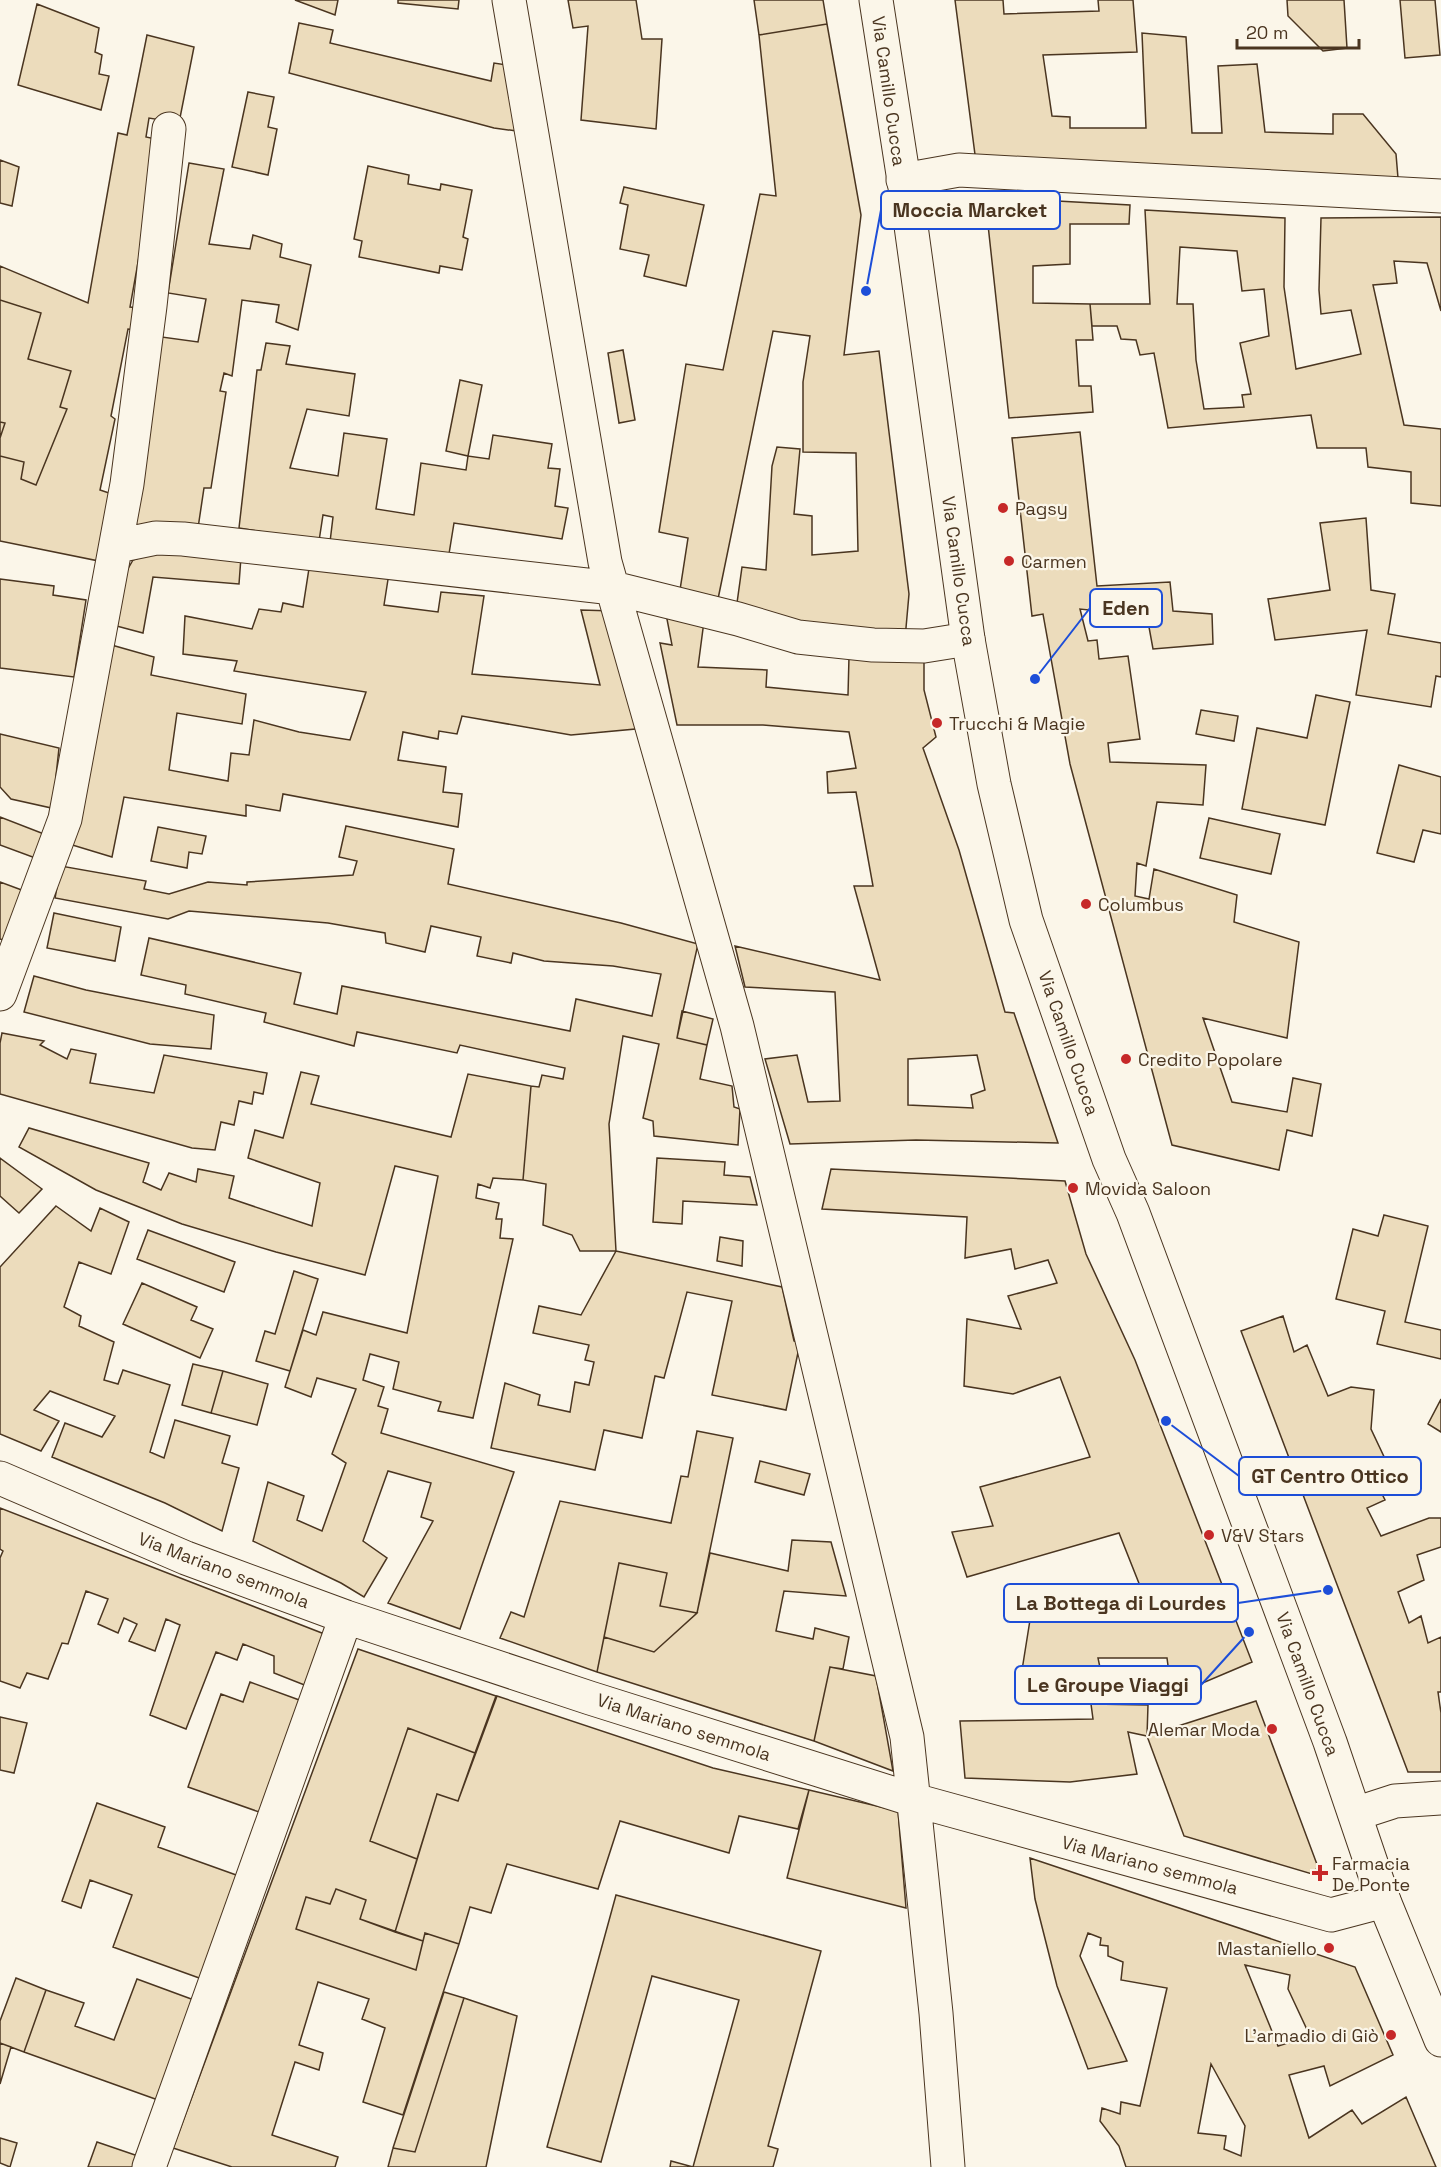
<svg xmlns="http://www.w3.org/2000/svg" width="1441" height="2167" font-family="'Space Grotesk',sans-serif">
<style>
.building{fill:#ecdcbc;stroke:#4a3520;stroke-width:1.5;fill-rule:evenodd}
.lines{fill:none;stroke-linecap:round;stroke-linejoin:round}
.minor-casing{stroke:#4a3520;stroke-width:35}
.tertiary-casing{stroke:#4a3520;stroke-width:35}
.minor{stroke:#fbf6e9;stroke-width:33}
.tertiary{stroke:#fbf6e9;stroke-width:33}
.poi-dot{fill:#c62828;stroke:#fbf6e9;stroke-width:2}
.labels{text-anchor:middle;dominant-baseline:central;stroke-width:4.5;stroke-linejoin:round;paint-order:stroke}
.street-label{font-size:18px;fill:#4a3520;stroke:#fbf6e9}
.poi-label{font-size:18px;fill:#4a3520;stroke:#fbf6e9;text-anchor:start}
.leader{fill:none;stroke:#1d4ed8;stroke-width:2}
.callout-dot{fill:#1d4ed8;stroke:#fbf6e9;stroke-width:2}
.callout{fill:#fbf6e9;stroke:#1d4ed8;stroke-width:2}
.callout-label{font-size:20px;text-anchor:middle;font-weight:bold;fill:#4a3520}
</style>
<rect width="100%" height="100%" fill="#fbf6e9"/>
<!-- building -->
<path class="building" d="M295,0H338L335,15Z
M398,0H459L458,9L398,3Z
M568,0H636L642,39H662L656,129L581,120L588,26L573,28Z
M754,0H823L827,24L759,35Z
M955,0H1003L1004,14L1099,11L1098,0H1133L1137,52L1043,55L1052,116L1070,117V128H1146L1142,33L1186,37L1192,133H1222L1218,66L1257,64L1265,132L1333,134V114H1363L1396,154L1398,178L977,170Z
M1287,0H1344L1347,48L1323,51L1288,16Z
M1400,0H1435L1440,55L1405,58Z
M37,4L99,28L95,52L102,55L99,74L109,76L101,110L18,85Z
M299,23L333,30L330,43L491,81L494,63L514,66L524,132L494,128L289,73Z
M827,24L861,215L844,355L879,351L909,594L905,639L780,620L737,603L742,567L766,570L772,466L777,447L800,449L794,514L812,516V555L858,551L856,453L803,452V382L810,336L773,331L718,599L680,590L688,538L659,532L686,364L723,370L760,194L776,196L759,35Z
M147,35L194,47L179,123L149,118L146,137L160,140L130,307L141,308L137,330L128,329L111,416L115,419L100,490L115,495L99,561L0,541V456L24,462L21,479L36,485L67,409L60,407L71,371L28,359L41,313L0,300V266L88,303L118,133L127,135Z
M248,92L274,97L268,127L277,129L268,175L232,167Z
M0,160L19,167L12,206L0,203Z
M189,163L224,169L209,244L250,249L253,235L282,244L280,257L311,265L298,330L276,322L279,305L242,300L232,376L224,373L220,391L226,392L211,488H204L198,528L125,527L162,337L198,342L206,299L168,293Z
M368,166L409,175L408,184L440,190L441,184L472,190L463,237L468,239L462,270L440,266L439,273L359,257L362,241L354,239Z
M624,187L704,205L686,286L644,276L649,255L620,249L628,205L620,203Z
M985,197L1130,205L1129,224H1070V264L1033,266V303L1090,304L1093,340H1076L1079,386H1091L1093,412L1009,418Z
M1145,210L1285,218L1284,287L1296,369L1361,354L1351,310L1321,314L1319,290L1321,218L1441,217V311L1427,263L1394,261L1397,283L1373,285L1404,425L1441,429V506L1411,503V472L1368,467L1366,448H1317L1311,415L1168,428L1154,353L1140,355L1136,340L1121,339L1117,326H1092L1090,304H1150ZM1180,247L1237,251L1242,291L1264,289L1269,336L1240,343L1251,394L1242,395L1244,407L1204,409L1196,360L1193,304H1177Z
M0,300L41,313L28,359L71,371L60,407L67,409L36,485L21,479L24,462L0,456V438L5,423L0,422Z
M266,343L290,346L286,364L355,374L349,416L307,409L290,468L338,476L344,433L387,439L376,509L414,515L421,463L466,470L468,456L489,459L493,435L552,444L548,468L560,469L555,506L568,508L562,539L454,523L448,560L330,542L333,517L323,515L319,541L239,528L257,370H261Z
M623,350L635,420L619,423L608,353Z
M460,380L482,385L468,456L446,451Z
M0,422L5,423L0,438Z
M1080,432L1097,586L1170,582L1173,611L1212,614L1213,644L1153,649L1147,616L1080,609L1088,641L1097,640L1099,659L1128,656L1140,739L1108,743L1110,762L1206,765L1203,805L1157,802L1146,866L1137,863L1135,896L1149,899L1154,869L1237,895L1234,922L1299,942L1287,1038L1203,1018L1232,1102L1287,1112L1293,1078L1321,1084L1312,1136L1287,1130L1279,1170L1172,1145L1070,764L1043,614L1032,616L1012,438Z
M1366,518L1371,590L1395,594L1388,634L1441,643V677L1436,676L1431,707L1356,695L1367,630L1275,640L1268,599L1330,590L1320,523Z
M167,548L241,557L239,584L153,577L143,633L109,624L121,581L133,560Z
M310,562L389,573L384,605L438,612L441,592L484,596L472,674L600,685L581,610L614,611L646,728L571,735L462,716L457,734L439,731L438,739L403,732L398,760L446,767L443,792L462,794L458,827L283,794L280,811L246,805V816L124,797L112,857L69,844L108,644L154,657L151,675L246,694L242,724L177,713L169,770L228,781L231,753L249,755L254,720L299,732L350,740L366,692L234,671L237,661L183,654L185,616L252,629L259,609L281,612L283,603L303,607Z
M0,579L54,586L53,595L86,600L74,677L0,668Z
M666,614L704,621L698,667L767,670L766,687L848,695L849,657L924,655V690L936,737L923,748L959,850L1005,1012L1014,1013L1058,1143L916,1140L790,1144L765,1059L797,1055L808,1102L840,1101L835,992L745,987L735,946L880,980L854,886H873L856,792L828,793L827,772L856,768L849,732L763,725H677L660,643L672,645ZM977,1055L985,1090L971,1095L973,1108L908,1105V1059Z
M1316,695L1350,702L1325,825L1242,809L1257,728L1307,738Z
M1201,710L1238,716L1234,741L1196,734Z
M0,734L59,748L56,776L63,779L56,809L11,799L0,787Z
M1399,765L1441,777V834L1423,830L1414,862L1377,853Z
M0,817L44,834L38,859L0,845Z
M1209,818L1280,834L1271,874L1200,858Z
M346,826L454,849L448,884L621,923L698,944L677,1038L707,1045L700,1079L732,1086L734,1107L740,1109L738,1145L654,1136L653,1121L643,1118L659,1044L623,1036L609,1124L616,1251H580L572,1235L543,1225L546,1184L523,1180L531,1086L539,1087L542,1075L563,1079L565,1068L460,1045L457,1053L357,1032L354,1046L264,1022L266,1013L185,994L186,985L141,975L149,938L301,973L294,1004L337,1014L342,986L570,1031L576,999L652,1016L661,974L613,966L544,961L513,953L511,963L477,956L481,937L431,926L425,952L386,943L385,933L328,923L189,911L168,919L55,898L61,866L146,881L144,889L169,894L208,882L247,885V882L353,875L357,861L339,857Z
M158,827L206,836L202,854L189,852L187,868L151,861Z
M0,882L27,892L6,941L0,939Z
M54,913L121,927L115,961L47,948Z
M34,976L86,990L214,1015L211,1049L150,1044L24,1012Z
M682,1011L713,1019L707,1045L677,1038Z
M2,1033L44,1041L40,1045L67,1059L71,1049L96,1054L90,1083L154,1093L164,1055L267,1073L263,1094L254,1092L252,1104L239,1101L234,1125L221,1122L215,1150L192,1148L0,1094V1043Z
M301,1072L319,1076L311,1104L451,1137L468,1074L531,1086L523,1180L493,1178L490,1188L478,1184L476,1198L499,1203L496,1219H502L500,1238L513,1239L473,1418L438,1411L441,1402L393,1389L399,1362L370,1354L363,1380L384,1387L378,1406L388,1409L381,1433L514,1472L460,1629L388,1603L433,1521L421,1517L431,1483L388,1471L363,1541L387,1558L364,1597L341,1583L253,1541L268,1482L304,1496L297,1520L322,1531L346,1463L332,1454L356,1389L317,1378L311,1397L285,1387L303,1330L316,1335L323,1312L407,1333L438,1176L395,1166L365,1275L276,1252L182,1224L96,1190L19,1147L29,1128L149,1163L143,1182L161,1190L169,1173L196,1182L198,1169L234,1176L229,1198L312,1226L320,1183L248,1158L255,1130L283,1138Z
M0,1158L42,1189L19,1213L0,1196Z
M657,1158L725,1162L724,1175L750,1177L757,1205L683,1201L682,1224L653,1222Z
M831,1169L1065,1181L1086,1254L1135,1360L1252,1662L1172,1696L1167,1658H1098L1103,1682L1067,1689L1064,1673L1036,1671L1035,1690L1019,1689L1030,1620L1049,1622L1162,1619L1148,1606L1119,1533L967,1577L952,1532L993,1526L980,1487L1090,1457L1060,1377L1013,1394L964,1386L967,1319L1021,1329L1008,1296L1057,1283L1048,1260L1015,1269L1011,1249L965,1258L967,1217L822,1209Z
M56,1206L91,1231L100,1208L129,1222L111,1274L79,1262L64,1307L81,1316L79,1326L114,1342L104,1380L118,1384L123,1370L170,1385L150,1452L164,1458L175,1420L230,1436L222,1463L239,1468L222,1531L165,1503L52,1457L65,1423L102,1437L115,1416L50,1391L34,1410L59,1421L41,1451L0,1434V1267Z
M1384,1215L1428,1226L1405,1322L1441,1330V1359L1377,1344L1385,1311L1336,1299L1353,1229L1378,1236Z
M148,1230L235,1262L224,1292L137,1259Z
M720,1237L743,1241L742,1266L717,1261Z
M616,1251L782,1287L794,1341L800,1343L786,1410L712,1395L732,1301L687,1292L664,1378L655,1376L642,1438L604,1430L595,1470L491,1448L505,1383L540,1395L538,1405L570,1412L575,1382L589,1385L594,1362L585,1360L589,1345L533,1333L539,1306L581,1315Z
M294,1271L318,1279L290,1371L256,1361L265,1331L275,1334Z
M142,1283L197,1307L191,1320L213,1329L200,1358L123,1324Z
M1283,1316L1294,1352L1307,1345L1328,1396L1351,1387L1374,1390L1371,1429L1387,1463L1372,1474L1385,1500L1367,1508L1381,1536L1429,1518H1441V1547L1417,1555L1424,1580L1398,1592L1409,1623L1421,1616L1428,1643L1441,1637V1692H1438L1441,1713V1772H1408L1241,1331Z
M193,1364L223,1371L211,1413L182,1405Z
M223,1371L268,1384L257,1425L211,1413Z
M1441,1399V1432L1428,1424Z
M697,1431L733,1438L697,1613L660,1606L667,1573L619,1563L597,1672L500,1638L511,1612L524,1617L560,1501L671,1523L681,1476L688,1477Z
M760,1461L810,1474L804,1495L755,1482Z
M0,1508L327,1635L307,1686L274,1673V1656L243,1644L237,1660L216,1652L186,1729L150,1715L180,1625L166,1619L155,1651L129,1641L137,1624L124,1618L118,1633L98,1624L108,1599L86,1591L68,1644L62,1643L48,1679L27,1673L20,1688L0,1681V1558L3,1551L0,1549Z
M792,1540L831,1542L846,1596L784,1591L776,1631L813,1639L815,1628L849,1637L843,1669L830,1667L814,1741L597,1672L604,1637L654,1652L697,1613L710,1553L788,1571Z
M619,1563L667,1573L660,1606L697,1613L654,1652L604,1637Z
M358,1649L496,1696L475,1753L408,1728L370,1841L417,1859L395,1932L360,1919L366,1900L336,1889L330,1904L306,1897L296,1929L416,1970L425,1933L459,1944L403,2115L363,2102L385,2028L362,2019L369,1999L318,1982L299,2045L323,2053L319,2070L295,2062L272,2135L338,2157L335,2167H232L173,2148Z
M830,1667L876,1676L893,1771L814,1741Z
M250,1682L302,1701L262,1813L188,1787L221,1694L243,1702Z
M497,1696L713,1768L809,1790L798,1829L739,1816L729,1853L620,1821L598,1889L507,1864L491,1913L470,1907L459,1944L425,1933L423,1941L395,1932L437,1794L458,1801Z
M1256,1701L1318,1867L1312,1874L1184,1836L1147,1736Z
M1091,1704L1148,1705L1147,1736L1128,1732L1137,1774L1070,1782L965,1778L960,1721L1093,1719Z
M0,1717L27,1723L14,1773L0,1770Z
M408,1728L475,1753L458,1801L437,1794L417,1859L370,1841Z
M809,1790L898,1811L906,1908L787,1878Z
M97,1803L165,1827L158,1847L239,1876L202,1979L113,1947L132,1895L90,1880L81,1908L62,1901Z
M1030,1858L1355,1967L1393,2055L1330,2086L1324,2066L1289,2075L1309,2138L1352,2110L1362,2124L1406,2097L1436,2167H1126L1119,2146L1100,2121L1102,2108L1120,2114L1121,2102L1140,2106L1167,1988L1121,1980L1123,1962L1108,1956V1946L1100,1945L1101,1938L1088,1933L1080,1956L1127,2061L1088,2069L1057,1986L1035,1899ZM1245,1965L1290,1975L1288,1989L1310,2036L1278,2046ZM1211,2064L1245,2126L1241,2156L1224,2149L1226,2136L1198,2133Z
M336,1889L366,1900L360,1919L423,1941L416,1970L296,1929L306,1897L330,1904Z
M616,1895L821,1951L768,2146L778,2149L773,2167H670L671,2161L693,2167L739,2000L652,1976L601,2162L547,2147Z
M16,1978L46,1990L24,2052L0,2043V2021Z
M137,1979L194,2000L158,2100L24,2052L46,1990L84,2003L75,2026L114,2040Z
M444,1992L464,1998L415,2152L393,2148Z
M464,1998L517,2016L486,2167H388L393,2148L415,2152Z
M0,2043L11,2047L0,2084Z
M0,2138L17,2143L10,2167L0,2163Z
M97,2142L138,2156L134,2167H88Z"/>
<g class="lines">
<defs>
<path id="minor" d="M509,0L605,562L737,1026L907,1737L936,2013L948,2167
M903,180L959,170L1441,196
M117,546L156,538L183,539L613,588L738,619L798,637L873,645L924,646L968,639
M0,994L65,819L127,484L150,306L169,129
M0,1478L186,1558L346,1617L590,1698L914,1800L1331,1915L1384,1901
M1355,1814L1395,1801L1441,1798
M149,2167L346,1617"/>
<path id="tertiary" d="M876,0L911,226L968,639L994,784L1026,920L1109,1159L1133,1213L1330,1742L1384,1901L1441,2040"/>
</defs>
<!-- minor casing -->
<use href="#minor" class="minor-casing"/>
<!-- tertiary casing -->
<use href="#tertiary" class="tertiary-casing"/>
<!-- minor -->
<use href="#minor" class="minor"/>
<!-- tertiary -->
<use href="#tertiary" class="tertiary"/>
</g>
<!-- markers -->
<g class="poi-dot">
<circle cx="1003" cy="508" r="6"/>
<circle cx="1009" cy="561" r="6"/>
<circle cx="937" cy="723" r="6"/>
<circle cx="1086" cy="904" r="6"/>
<circle cx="1126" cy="1059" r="6"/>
<circle cx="1073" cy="1188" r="6"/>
<circle cx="1209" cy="1535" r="6"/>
<circle cx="1272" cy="1729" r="6"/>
<path d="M1317 1864h6v6h6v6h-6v6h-6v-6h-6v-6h6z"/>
<circle cx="1329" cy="1948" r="6"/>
<circle cx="1391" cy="2035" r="6"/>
</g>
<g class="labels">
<!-- street labels -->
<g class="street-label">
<text transform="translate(889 91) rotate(82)">Via Camillo Cucca</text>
<text transform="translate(959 571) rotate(82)">Via Camillo Cucca</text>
<text transform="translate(1069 1043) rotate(71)">Via Camillo Cucca</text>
<text transform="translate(224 1570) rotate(21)">Via Mariano semmola</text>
<text transform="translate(1308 1684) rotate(70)">Via Camillo Cucca</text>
<text transform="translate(684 1727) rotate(18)">Via Mariano semmola</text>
<text transform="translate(1150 1865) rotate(15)">Via Mariano semmola</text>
</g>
<!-- poi labels -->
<g class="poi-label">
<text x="1015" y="508">Pagsy</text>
<text x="1021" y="561">Carmen</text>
<text x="949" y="723">Trucchi &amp; Magie</text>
<text x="1098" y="904">Columbus</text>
<text x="1138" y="1059">Credito Popolare</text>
<text x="1085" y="1188">Movida Saloon</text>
<text x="1221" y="1535">V&amp;V Stars</text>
<text x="1260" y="1729" text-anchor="end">Alemar Moda</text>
<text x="1332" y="1863">Farmacia<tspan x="1332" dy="21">De Ponte</tspan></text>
<text x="1317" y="1948" text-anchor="end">Mastaniello</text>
<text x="1379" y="2035" text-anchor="end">L'armadio di Giò</text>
</g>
</g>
<!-- callouts -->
<path class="leader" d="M866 291L881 210M1035 679L1090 608M1166 1421L1239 1476M1328 1590L1238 1603M1249 1632L1201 1685"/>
<g class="callout-dot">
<circle cx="866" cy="291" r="6"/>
<circle cx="1035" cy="679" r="6"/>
<circle cx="1166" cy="1421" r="6"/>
<circle cx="1328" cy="1590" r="6"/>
<circle cx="1249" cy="1632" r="6"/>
</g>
<g class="callout">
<rect x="881" y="191" width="179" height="38" rx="6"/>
<rect x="1090" y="589" width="72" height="38" rx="6"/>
<rect x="1239" y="1457" width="182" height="38" rx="6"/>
<rect x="1004" y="1584" width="234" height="38" rx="6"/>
<rect x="1015" y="1666" width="186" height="38" rx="6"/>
</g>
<g class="callout-label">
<text x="970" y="217">Moccia Marcket</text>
<text x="1126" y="615">Eden</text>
<text x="1330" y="1483">GT Centro Ottico</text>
<text x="1121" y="1610">La Bottega di Lourdes</text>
<text x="1108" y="1692">Le Groupe Viaggi</text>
</g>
<!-- scale -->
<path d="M1237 39v9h122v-9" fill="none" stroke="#4a3520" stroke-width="3"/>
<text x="1246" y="39" font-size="18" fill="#4a3520" stroke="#fbf6e9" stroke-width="4.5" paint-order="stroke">20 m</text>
</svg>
